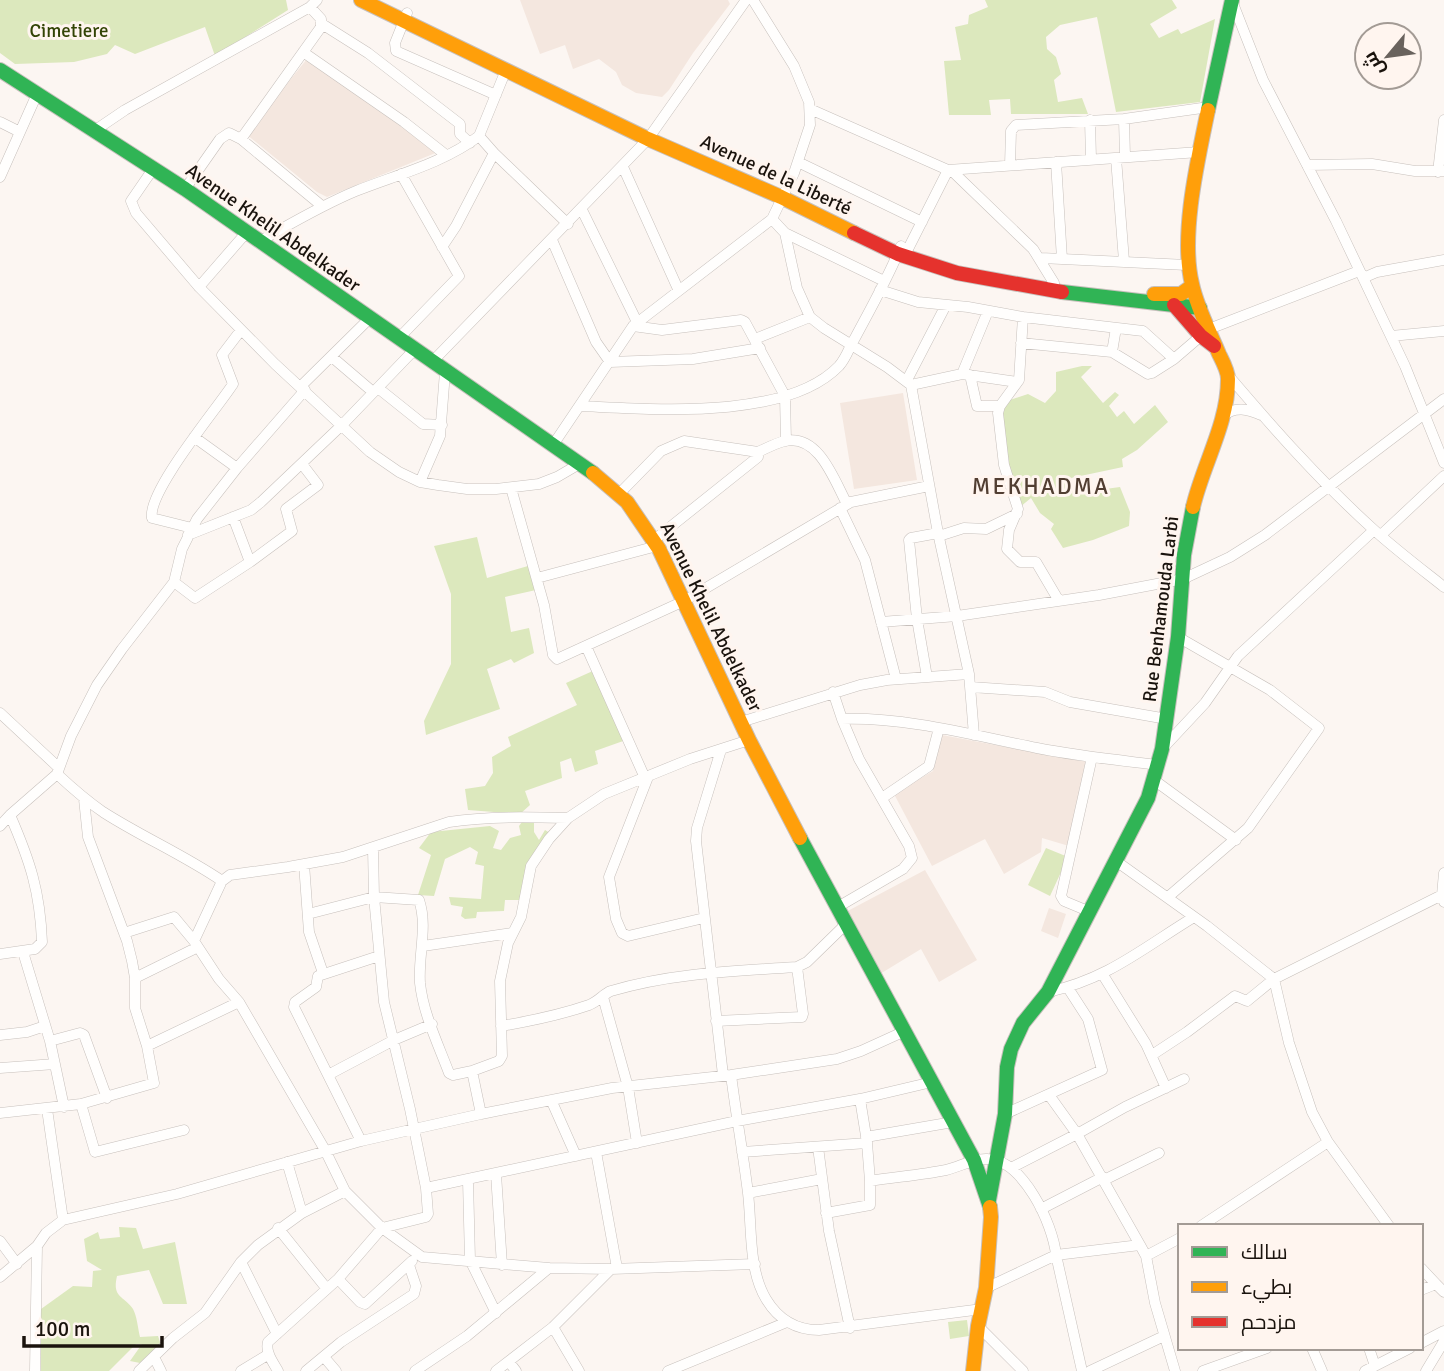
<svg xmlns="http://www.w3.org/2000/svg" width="1444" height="1371" font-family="Signika,Cairo,sans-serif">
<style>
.built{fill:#f4e7df}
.green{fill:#dce8bd}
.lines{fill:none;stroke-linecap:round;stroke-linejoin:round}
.street-casing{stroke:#c7c0bc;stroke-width:11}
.fast-casing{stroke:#c7c0bc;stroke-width:16}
.slow-casing{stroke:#c7c0bc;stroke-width:16}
.jam-casing{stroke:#c7c0bc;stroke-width:16}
.street{stroke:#fffefd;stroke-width:10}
.fast{stroke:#30b455;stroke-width:14}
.slow{stroke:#ff9f0a;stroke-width:14}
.jam{stroke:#e5322d;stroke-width:14}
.labels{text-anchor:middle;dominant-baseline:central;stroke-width:6;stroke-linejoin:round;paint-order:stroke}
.park-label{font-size:19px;fill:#334405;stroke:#fff5ef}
.street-label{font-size:19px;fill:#1a130d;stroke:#fff5ef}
.quarter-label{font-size:23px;letter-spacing:2px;fill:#513e32;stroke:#fff5ef}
</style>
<rect width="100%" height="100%" fill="#fcf6f2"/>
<!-- built -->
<path class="built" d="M520,0H728L730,4L693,53L669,90L662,97L636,93L622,85L616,72L599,59L573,69L565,45L540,54Z
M307,59L438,152L327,197L317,192L246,134Z
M903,393L917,480L854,489L840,403Z
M942,735L1087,762L1069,846L1042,838L1041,852L1004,874L985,839L932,866L894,794L933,771Z
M925,870L977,960L939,982L921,949L875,977L842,914Z
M1049,908L1066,914L1058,938L1041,931Z"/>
<!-- green -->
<path class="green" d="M0,0H286L288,10L215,56L205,27L135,54L115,45L107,54L74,62L15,64L0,53Z
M985,0H1172L1177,8L1150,24L1159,38L1178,29L1181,34L1215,19L1200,102L1116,112L1097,17L1060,25L1046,37L1047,49L1056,57L1061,74L1054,80L1058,102L1082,98L1088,114H1011L1010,99L989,100L991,115H949L944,61L961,60L955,27L968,24L969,15L988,7Z
M1082,366H1092L1081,377L1103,403L1115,392L1119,395L1109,406L1117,417L1124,411L1134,424L1155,405L1168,422L1137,450L1122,459L1123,467L1071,478L1076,493L1120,487L1130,512L1129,526L1093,540L1063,548L1051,529L1054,524L1040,513L1031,498L1020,507L1005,466L1001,410L1010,400L1028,394L1045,403L1056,391V372Z
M477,537L487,578L528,566L536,590L505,597L511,632L529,628L534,653L514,663L511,659L487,669L500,709L426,735L424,721L451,664V594L434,546Z
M595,670L626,740L595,751L598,764L575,772L571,758L560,762L562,778L525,791L530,805L520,814L468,810L465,789L485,786L493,773L492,757L511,746L508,737L577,705L566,683Z
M525,818L534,822V832L539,840L545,830L550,833L522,900H505L504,911L477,912L476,918L465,919L461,916L463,907L451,905L449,897L481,899L484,866L475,864L478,852L470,847L445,859L434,896L418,895L431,855L419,848L431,832L490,826L499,831L493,848L501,850L510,838L521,835L519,826Z
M1046,848L1068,857L1050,896L1028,885Z
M119,1227L136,1228L143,1249L175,1242L187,1304H163L149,1270L117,1276C112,1298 123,1295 133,1309C137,1316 138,1329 140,1337L158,1336L161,1345L140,1363L130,1361L142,1344H136L109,1371H41V1309L73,1286L92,1287L93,1271L102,1270L87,1261L84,1239L98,1232L100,1239L120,1237Z
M967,1320L969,1336L950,1339L948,1322Z"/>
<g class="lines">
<defs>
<path id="street" d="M1232,1L1263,80L1336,221L1405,366L1444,463
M407,13L395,43L396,51L496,95
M322,24L368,53L460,124V134L470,143
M303,52L404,122L446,155
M810,109L948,170L1199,152
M1124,119L1125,157
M1090,120L1091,159
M0,122L20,132
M94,131L125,110L310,7L317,0
M241,139L321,27V19L310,7
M494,153L568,224
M1116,158L1124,261
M798,162L922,222
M1056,162L1062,259
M1010,165L1011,131L1016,125L1124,119L1209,107
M1307,165L1372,164L1415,171H1444
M623,167L678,289
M153,169L131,201L136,213L199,287L275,364L370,452L399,472L420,482L438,485L467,489H496L539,484L557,477L581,463
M951,170L1033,249L1054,283
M1438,172L1444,120
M0,177L37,94
M185,189L220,139L229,133L241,139L322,206
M582,210L637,322
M772,219L785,233L797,288L810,317L824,328L887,367L911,385L938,533L969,674L974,735
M785,233L884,281
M552,240L596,342L610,362L693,359L760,348
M260,241C292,223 322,205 356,191C396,175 444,163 479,136L506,70
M442,247L456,226L494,153L479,136
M908,249L948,170
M1041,258L1187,265
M1363,278L1377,272L1444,260
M199,287L246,233
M880,290L918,302L968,307L1023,317L1143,331L1174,359
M1023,317L1019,380L1000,406L998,413L1004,465L1018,509L1009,530L1007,549L1020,562H1036L1059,601
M633,326L662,330L741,320L745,322L785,396L786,441
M1391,336L1444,331
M399,338L459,276L401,174
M755,339L810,317
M1021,343L1112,352L1148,374L1152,373L1174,359L1209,329L1359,271
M1112,352L1116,328
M332,357L373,392
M432,362L648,139L746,0
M962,374L988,311
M970,375L977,406H1000
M1228,375C1274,429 1320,481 1373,529C1395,549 1420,568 1444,587
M907,380L946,305
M911,385L962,374L1017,382
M301,386L370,318
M378,388L423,424L442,425
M580,406C651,409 786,421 839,366C847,357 849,347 855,338C871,308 888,278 901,246
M1223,416C1235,406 1248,409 1261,415
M194,437L237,468
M553,445L633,326L772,219L794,173L810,125L809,102L794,66L753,0
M758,452C767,448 776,443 785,441C819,434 834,480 847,504
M420,482L440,436L445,372
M511,488L544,605L553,655L557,659L684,601L851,502L929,486
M619,494L661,451L684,441L758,452V457L654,540
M840,508L865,560L896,679
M233,517L250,562
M192,528L152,518C147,492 216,410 233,384L222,355L241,330
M188,535L251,510L261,502L343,424L415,349
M1381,535L1444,476
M939,536L964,528L986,529L1017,514
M537,578L657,546
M174,582L195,598L250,562L292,531L286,509L318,485L302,464
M881,622L957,616L1099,595L1183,579L1230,557L1265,535L1444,399
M586,646L645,778
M927,677L917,619L909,540L911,538L938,533
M971,687L1045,692L1070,702L1167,719
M833,692L842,719C907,717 972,735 1037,748C1077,756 1117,760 1158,765
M0,713L58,767
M741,722L860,685L887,680L969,674
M1163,748L1205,703L1238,656L1374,530
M721,750L697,828L696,841L723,1075
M57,774L71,736L97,685L122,649L174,582L182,549L197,519L237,468L305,390
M648,777L609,877L616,919L622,933L628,936L704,918
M1154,780L1236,840
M882,798L929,766L939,728
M0,826L10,815L57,774C72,788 87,801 103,812C142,837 184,855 222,881
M373,848L374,897L384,1002L410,1109L426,1188L737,1121L860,1099L932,1082
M1116,861L1207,926L1274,979L1444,894
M304,864L309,932L323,973
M1444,873L1442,895L1444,902
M1168,897L1248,828L1319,728L1270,690L1178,637
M836,908L903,869L912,858L909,846L859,759L842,719
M1088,911L1064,901L1061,896L1092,757
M308,914L374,897L419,900C428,926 418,956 420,983C423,1013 438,1044 449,1073L453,1075L472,1071
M124,933L174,917L194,941
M423,946L512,933
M23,952L50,1041L64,1107
M0,954L35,949L42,942C40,891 30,861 10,815
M1103,975L1146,1044L1166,1088
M135,978L198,947
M1048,992C1108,979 1143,948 1194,917
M603,997L628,1087L637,1143
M716,1021L802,1017L803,1014L797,967
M501,1026C531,1021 560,1015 589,1005C599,1001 603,994 611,991C671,973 735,971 797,967L807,962L845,925
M0,1035L27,1032L45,1026
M50,1041L80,1033L84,1035L107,1098
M147,1046L239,1002
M1152,1055L1187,1032L1235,996L1247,1001L1274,979L1289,1043L1312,1112L1328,1142L1389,1226
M0,1068L55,1064
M328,1075L394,1040L432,1024
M731,1075C736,1114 743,1153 748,1193C752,1226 748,1269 766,1299C778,1319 796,1330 819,1330L982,1309
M1049,1095L1077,1134L1125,1107L1184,1079
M860,1099L867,1142
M552,1102L576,1156
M81,1104L95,1152L184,1130
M47,1109L63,1220
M0,1113L81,1104L154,1083L147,1046L135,1008V978L132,961L127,941L88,837L84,799
M481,1114L612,1088L731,1075L837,1059L861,1051L905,1031
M1005,1114L1102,1070L1088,1019L1068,988
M866,1137L953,1122
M361,1141L294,1007L295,1002L316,987L318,976L379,956
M818,1147L829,1231L850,1328
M596,1152L617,1268
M742,1152L867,1143L870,1181C895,1177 921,1175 946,1170C960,1167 973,1158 988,1159C1023,1160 1053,1224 1056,1255L986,1288
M287,1162L302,1213
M1011,1168L1077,1134L1140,1245
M496,1174L502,1265
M468,1180L470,1260L496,1313
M1104,1180L1159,1153
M748,1193L822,1179
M1041,1209L1103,1177
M826,1213L870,1205V1181
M1201,1226L1328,1142
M278,1228L327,1289
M0,1241L17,1264
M1146,1256L1180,1238
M241,1262L277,1334
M549,1268L422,1257L382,1228L345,1191L325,1150L239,1002L219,979L194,941L222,881L230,875L288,867L343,857L449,822C489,816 528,817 568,818
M1421,1268L1436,1284
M0,1277L37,1246
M338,1279L360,1302L365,1304L412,1261
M1421,1290L1436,1284L1444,1292
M978,1326L1023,1371
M553,1327L579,1371
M1421,1343L1444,1331
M1312,1348L1322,1371
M1369,1348L1375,1366
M154,1357L161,1371
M324,1357L336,1371
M509,1362L516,1371
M35,1371L37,1246L46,1233L63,1220L177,1194L361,1141L481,1114L472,1071L499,1061L502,1056L500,981L508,943L521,917L531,866L549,839L568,818L604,794L690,759L749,740
M139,1371L173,1338L205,1313L241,1262L258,1245L302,1213L345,1191
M241,1371L269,1354
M278,1371C273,1362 265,1352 268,1342L338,1279L382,1228L426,1217L428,1214L426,1188
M306,1371L341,1342L414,1294L416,1286L409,1265
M415,1371L467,1336L549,1268L611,1269L755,1264
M496,1371L553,1327L611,1269
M668,1371L787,1322
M1082,1371L1056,1255L1140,1245L1146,1256L1155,1303L1175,1371
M1090,1371L1164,1336
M1203,1371L1267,1348
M1365,1371L1410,1348
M1426,1371L1444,1341"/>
<path id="fast" d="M0,70L185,189L593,473
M1208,110L1232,0
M1062,292L1200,308
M800,838L974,1160L990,1207
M989,1200L1005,1114L1007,1067L1011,1049L1023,1023L1048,992L1148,798L1162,749L1178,637L1184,555L1193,507"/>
<path id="slow" d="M361,0L648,139L781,197L854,233
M1154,294H1181L1192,286
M593,473L627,502L659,549L749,740L800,838
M1193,507C1203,464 1228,424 1228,379C1228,371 1223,362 1219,354C1210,332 1197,308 1192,284C1180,235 1198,159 1208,110
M973,1371L978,1326L986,1288L991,1217L990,1207"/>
<path id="jam" d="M854,233L898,254L957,273L1062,292
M1174,305L1201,336L1214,346"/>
</defs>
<!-- street casing -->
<use href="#street" class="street-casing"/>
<!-- fast casing -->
<use href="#fast" class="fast-casing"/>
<!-- slow casing -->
<use href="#slow" class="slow-casing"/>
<!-- jam casing -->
<use href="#jam" class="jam-casing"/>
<!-- street -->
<use href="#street" class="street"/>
<!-- fast -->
<use href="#fast" class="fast"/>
<!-- slow -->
<use href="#slow" class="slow"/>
<!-- jam -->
<use href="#jam" class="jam"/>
</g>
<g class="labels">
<!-- park labels -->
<g class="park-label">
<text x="69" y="31">Cimetiere</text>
</g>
<!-- street labels -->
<g class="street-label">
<text transform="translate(776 175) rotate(25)">Avenue de la Liberté</text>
<text transform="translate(273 228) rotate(35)">Avenue Khelil Abdelkader</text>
<text transform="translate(1161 609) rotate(-83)">Rue Benhamouda Larbi</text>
<text transform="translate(711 617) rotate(64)">Avenue Khelil Abdelkader</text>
</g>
<!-- quarter labels -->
<g class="quarter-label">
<text x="1041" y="486">MEKHADMA</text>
</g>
</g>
<!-- legend -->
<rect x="1178" y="1224" width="245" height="126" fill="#fff5ef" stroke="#a39b95" stroke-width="2"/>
<rect x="1192" y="1247" width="35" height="10" fill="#30b455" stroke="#a39b95" stroke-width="2"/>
<text x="1241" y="1259" font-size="21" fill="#1a130d">سالك</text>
<rect x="1192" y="1282" width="35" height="10" fill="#ff9f0a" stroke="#a39b95" stroke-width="2"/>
<text x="1241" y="1294" font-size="21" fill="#1a130d">بطيء</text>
<rect x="1192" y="1317" width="35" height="10" fill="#e5322d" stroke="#a39b95" stroke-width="2"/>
<text x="1241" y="1329" font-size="21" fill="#1a130d">مزدحم</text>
<!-- north arrow -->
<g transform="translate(1388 56) rotate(241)"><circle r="33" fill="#fff5ef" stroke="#a39b95" stroke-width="2"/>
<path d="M0-5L12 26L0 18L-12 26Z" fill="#69625d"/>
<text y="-10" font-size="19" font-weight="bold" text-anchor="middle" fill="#1a130d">ش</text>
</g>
<!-- scale -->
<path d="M24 1336v10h138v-10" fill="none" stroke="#1a130d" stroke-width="3.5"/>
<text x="35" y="1336" font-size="21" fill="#1a130d" stroke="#fff5ef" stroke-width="5" paint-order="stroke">100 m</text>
</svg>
